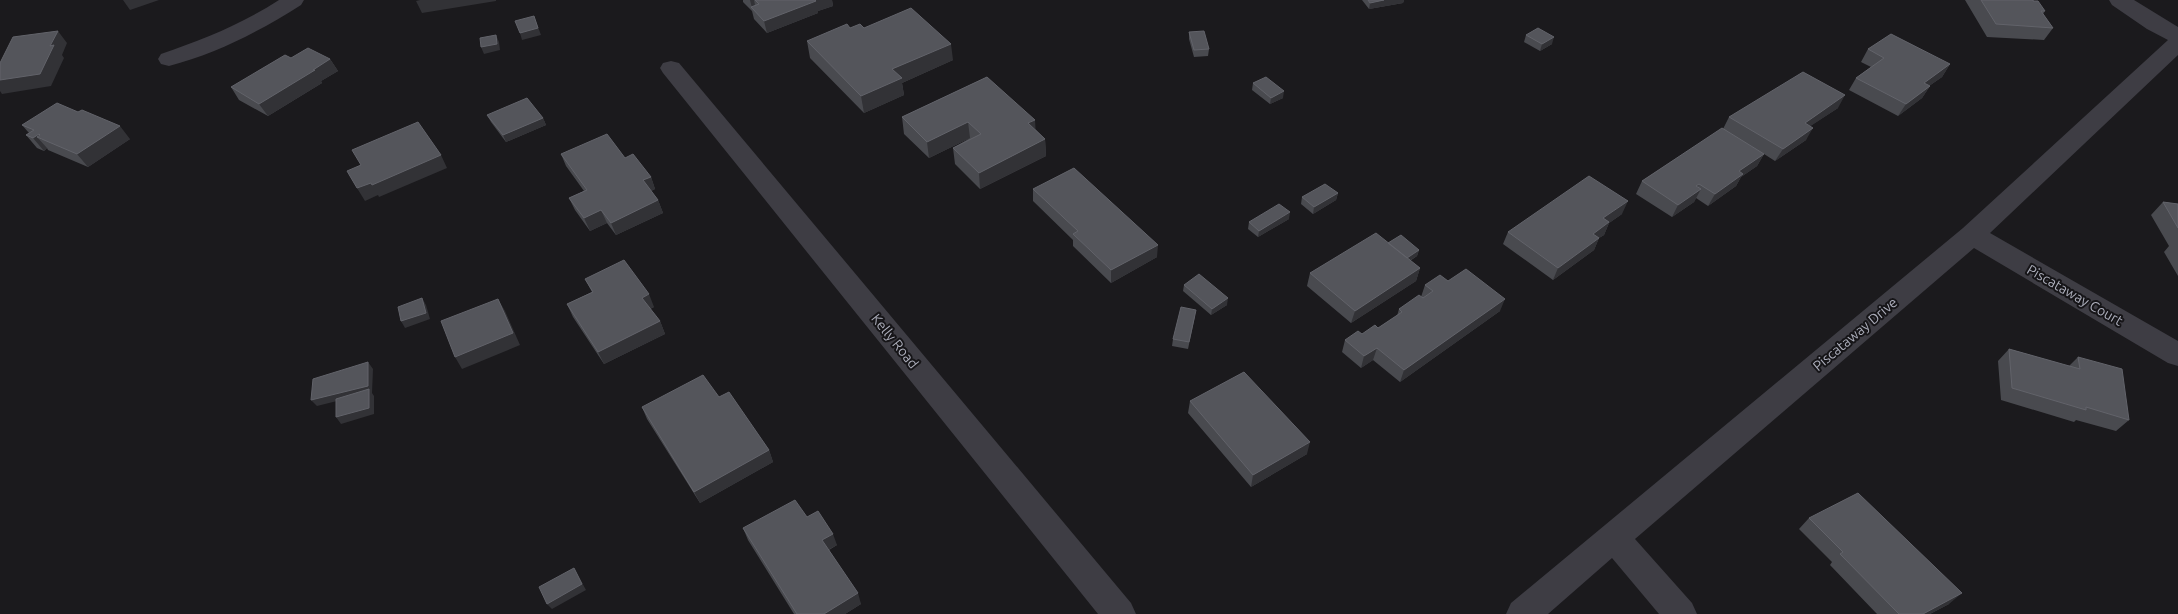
<svg xmlns="http://www.w3.org/2000/svg" width="2178" height="614" font-family="Ubuntu,sans-serif">
<style>
.lines{fill:none;stroke-linecap:round;stroke-linejoin:round}
.street{fill:#3e3d44;fill-rule:evenodd}
.wall{fill:#494a4f}
.shaded-wall{fill:#323236}
.building{fill:#54555b;stroke:#62636a}
.labels{text-anchor:middle;dominant-baseline:central;stroke-width:4;stroke-linejoin:round;paint-order:stroke}
.street-label{font-size:14px;fill:#adafbc;stroke:#161518}
</style>
<rect width="100%" height="100%" fill="#1b1a1d"/>
<g class="lines">
<!-- street -->
<path class="street" d="M279,0H304L301,5C260,31 216,54 169,66L161,64L158,59L161,54C202,40 242,24 279,0Z
M2109,0H2134L2178,27V55L1990,233L2178,341V366L2168,363L1974,248L1635,539L1692,603L1697,614H1659L1612,558L1548,614H1506L1511,603L1963,228L2168,40L2147,29L2112,5Z
M671,61L679,63L1131,603L1136,614H1098L663,73L660,68L663,63Z"/>
</g>
<!-- wall -->
<path class="wall" d="M743,0H832L833,6L818,11V13L767,33L754,19L752,11L743,2Z
M1362,0H1404L1403,3L1369,9Z
M1965,0H2033L2045,11L2043,14L2053,28L2044,40L1987,37Z
M850,28L953,60L902,83L904,95L864,113L810,58L807,41Z
M1189,32L1209,49L1208,56L1194,57L1189,39Z
M1526,35L1552,44L1540,51L1524,42Z
M1868,49L1950,64L1942,77L1929,86H1930L1922,98L1898,116L1849,90L1856,78L1871,67L1861,62Z
M291,58L330,59L338,71L321,81L322,83L268,116L239,100L231,87Z
M987,77L1036,130L1045,139L1046,156L980,189L955,164L953,148L970,138L929,158L904,134L902,117Z
M1253,83L1283,98L1270,104L1252,90Z
M1838,108L1810,126L1806,140L1775,161L1764,154L1757,166L1741,177L1736,186L1708,206L1696,198L1694,202L1672,217L1636,194L1642,181L1723,129L1729,117Z
M487,115L543,118L546,125L506,142L491,122Z
M22,125L130,139L88,167L48,150L47,148L44,151L37,148L26,135L29,133Z
M561,154L625,158L651,177L655,189L651,191L658,200L663,213L616,235L607,223L590,231L575,210L569,198L584,191L566,166Z
M1033,189L1157,257L1111,283L1073,246V240L1033,201Z
M1338,193L1336,200L1313,214L1301,204L1302,197Z
M2163,202L2178,204V276L2164,252L2169,246L2151,215Z
M1622,214L1609,223L1604,235L1599,238L1594,250L1553,280L1503,244L1508,232Z
M1289,219L1258,237L1248,229L1249,222Z
M1388,243L1419,250L1417,256L1410,261L1420,268L1416,281L1351,323L1307,286L1310,273Z
M585,279L654,307L650,309L660,321L665,334L604,364L573,317L567,304L592,292Z
M1448,281L1500,311L1400,382L1373,360L1361,368L1342,352L1345,340L1378,328L1397,316L1399,309L1421,297L1425,285Z
M1184,285L1227,305L1211,315L1183,291Z
M1195,316L1188,349L1172,346L1173,339Z
M2009,349L2069,366L2078,357L2129,420L2116,431L2076,420L2074,422L2001,400L1998,361Z
M719,397L769,450L773,462L700,503L647,419L642,407Z
M1190,401L1307,454L1251,487L1188,413Z
M807,517L837,545L829,550L861,604L845,614H794L748,540L743,528Z
M1809,518L1949,604L1930,614H1877L1830,565L1832,562L1799,529Z"/>
<!-- shaded-wall -->
<path class="shaded-wall" d="M123,0H159L130,10Z
M420,0H496V1L422,13L416,1Z
M750,0H754L756,10L752,8Z
M815,0H832L833,6L818,11V13L767,33L764,21Z
M1384,0H1404L1403,3L1369,9L1370,3Z
M534,16L541,35L522,40L520,33Z
M58,31L67,43L62,55L64,58L51,86L2,94L0,91V80L50,46Z
M496,35L499,42L500,50L484,54L481,47Z
M1554,37L1552,44L1540,51L1542,44Z
M951,44L953,60L902,83L904,95L864,113L861,96L892,69Z
M330,59L338,71L321,81L322,83L268,116L259,104Z
M1950,64L1942,77L1916,95L1924,83Z
M1930,86L1922,98L1898,116L1906,104Z
M1284,91L1283,98L1270,104L1271,98Z
M1845,95L1838,108L1797,135L1805,123Z
M543,118L546,125L506,142L503,135Z
M1035,120L1036,136L1028,123Z
M968,122L970,138L929,158L927,142Z
M120,126L130,139L88,167L77,154Z
M1813,128L1806,140L1775,161L1783,149Z
M39,134L43,140L37,137L47,148L44,151L33,138Z
M1045,139L1046,156L980,189L979,173Z
M1764,154L1757,166L1741,177L1736,186L1708,206L1715,194L1739,171Z
M441,155L447,168L379,197L378,195L365,201L357,188Z
M651,177L655,189L647,193L643,180Z
M1699,184L1693,195L1701,189L1694,202L1672,217L1678,205Z
M1338,193L1336,200L1313,214L1314,207Z
M658,200L663,213L616,235L611,223Z
M1628,201L1622,214L1609,223L1604,235L1599,238L1594,250L1553,280L1558,268L1603,218Z
M601,210L607,223L590,231L584,218Z
M1290,212L1289,219L1258,237L1259,231Z
M1158,245L1157,257L1111,283V270Z
M1419,250L1417,256L1404,264L1406,258Z
M1420,268L1416,281L1351,323L1355,311Z
M649,294L654,307L648,310L642,298Z
M422,298L426,305L430,319L405,328L401,321Z
M1228,298L1227,305L1211,315L1212,309Z
M498,299L505,311L520,345L462,369L455,357Z
M1505,299L1500,311L1400,382L1404,370Z
M660,321L665,334L604,364L598,352Z
M1377,348L1373,360L1361,368L1364,356Z
M368,362L373,369L372,393L374,396V414L341,424L336,417L369,393L317,406L311,400Z
M1310,442L1307,454L1251,487L1253,475Z
M769,450L773,462L700,503L694,492Z
M833,534L837,545L826,551L822,540Z
M574,568L586,590L552,609L547,604Z
M858,593L861,604L845,614H824Z
M1962,593L1949,604L1930,614H1923Z"/>
<!-- building -->
<path class="building" d="M755,0H815L816,1L764,21L751,7L759,4Z
M1368,0H1384L1370,3Z
M1981,0H2033V1H2038L2045,11H2041L2053,28L1996,24Z
M911,8L951,44L892,69L902,78L861,96L807,41L847,24L850,28L860,24L864,28Z
M534,16L538,28L520,33L515,21Z
M1538,28L1554,37L1542,44L1526,35Z
M58,31L50,46L54,45L40,74L0,80V63L13,37Z
M1204,31L1209,49L1194,50L1189,32Z
M1891,34L1950,64L1924,83L1930,86L1906,104L1856,78L1884,58L1868,49Z
M496,35L497,44L481,47L480,38Z
M308,48L330,59L313,70H315L259,104L231,87L285,55L291,58Z
M1803,72L1845,95L1805,123L1813,128L1783,149L1729,117Z
M987,77L1035,120L1028,123L1045,139L979,173L953,148L981,134L968,122L927,142L902,117Z
M1266,77L1284,91L1271,98L1253,83Z
M527,98L543,118L503,135L487,115Z
M57,103L78,112L82,110L120,126L77,154L37,137L40,135L39,134L33,138L26,135L34,130L22,125Z
M418,122L441,155L372,185L371,183L357,188L347,171L361,165L352,150Z
M1722,128L1764,154L1739,171L1743,174L1715,194L1699,184L1696,186L1701,189L1678,205L1642,181Z
M607,134L625,158L633,154L651,177L643,180L658,200L611,223L601,210L584,218L569,198L587,190L561,154Z
M1074,168L1158,245L1111,270L1073,234L1078,231L1033,189Z
M1589,176L1628,201L1603,218L1609,222L1593,234L1599,238L1558,268L1508,232Z
M1325,184L1338,193L1314,207L1302,197Z
M2163,202L2178,204V228Z
M1279,204L1290,212L1259,231L1249,222Z
M1376,233L1420,268L1355,311L1310,273Z
M1401,235L1419,250L1407,258L1388,243Z
M624,260L649,294L642,298L660,321L598,352L567,304L593,292L585,279Z
M1466,269L1505,299L1404,370L1377,348L1364,356L1345,340L1358,331L1362,334L1375,325L1378,328L1402,312L1399,309L1419,295L1423,298L1433,291L1425,285L1440,275L1448,281Z
M1199,274L1228,298L1212,309L1184,285Z
M422,298L426,313L401,321L398,307Z
M498,299L513,333L455,357L441,321Z
M1181,307L1196,310L1189,342L1173,339Z
M2009,349L2080,369L2078,357L2122,369L2129,420L2086,407V410L2012,388Z
M368,362V386L311,400L313,379Z
M1244,372L1310,442L1253,475L1190,401Z
M703,375L719,397L729,392L769,450L694,492L642,407Z
M369,389V408L336,417V399Z
M1858,493L1962,593L1923,614H1899L1840,554L1843,552L1809,518Z
M795,500L807,517L818,511L833,534L822,540L858,593L824,614H797L743,528Z
M574,568L582,584L547,604L539,587Z"/>
<g class="labels">
<!-- street labels -->
<g class="street-label">
<text transform="translate(2075 295) rotate(30)">Piscataway Court</text>
<text transform="translate(1855 334) rotate(-40)">Piscataway Drive</text>
<text transform="translate(895 341) rotate(51)">Kelly Road</text>
</g>
</g>
</svg>
